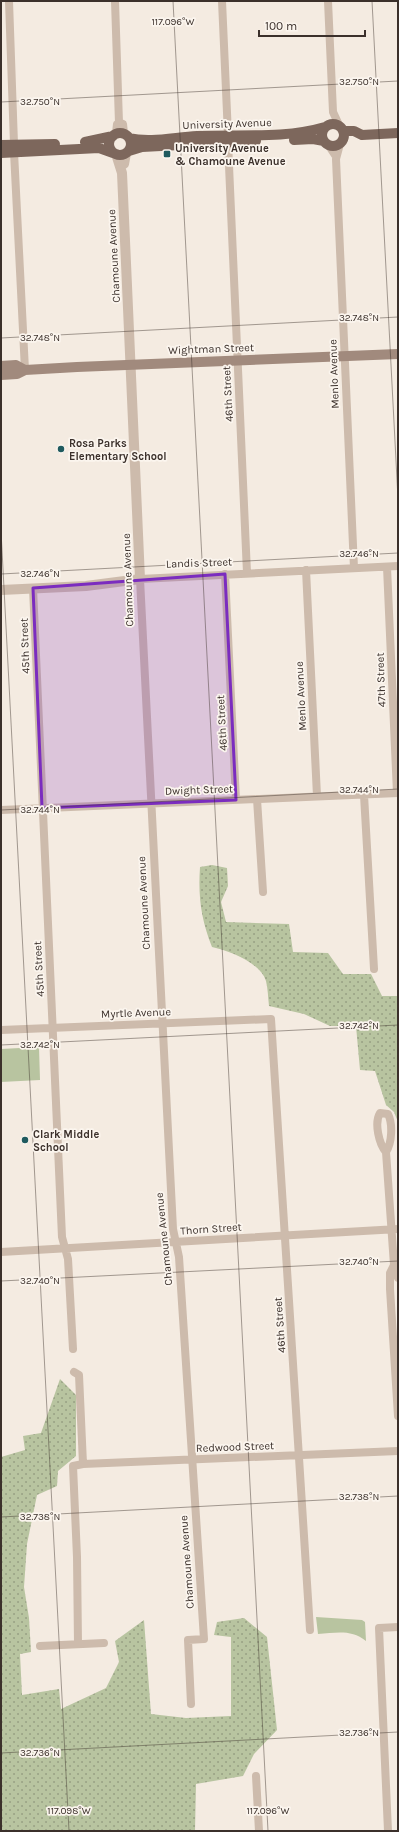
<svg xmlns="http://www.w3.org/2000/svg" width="399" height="1832" font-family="Karla,sans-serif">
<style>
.grass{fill:url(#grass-dots)}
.green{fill:#b8c4a0}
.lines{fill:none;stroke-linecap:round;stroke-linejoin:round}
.minor{stroke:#cdbbac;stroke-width:8}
.tertiary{stroke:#cdbbac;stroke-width:10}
.secondary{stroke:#a18a7d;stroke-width:10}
.primary{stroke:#7d675c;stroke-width:10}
.marked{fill:#7b2cbf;fill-opacity:0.2;stroke:#7b2cbf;stroke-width:3;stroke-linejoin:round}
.ticks{fill:none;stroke:#3b302b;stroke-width:1;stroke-opacity:0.45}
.poi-dot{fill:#1f5a5e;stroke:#fbf5ee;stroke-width:1.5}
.labels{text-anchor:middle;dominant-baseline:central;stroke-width:3.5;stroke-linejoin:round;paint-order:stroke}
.street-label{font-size:11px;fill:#3b302b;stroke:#fbf5ee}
.poi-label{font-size:11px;font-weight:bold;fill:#3b302b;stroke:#fbf5ee;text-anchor:start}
.ticks-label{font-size:10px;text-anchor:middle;fill:#3b302b;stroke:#fbf5ee;stroke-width:3.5;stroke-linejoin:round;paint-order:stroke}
</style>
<defs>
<pattern id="grass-dots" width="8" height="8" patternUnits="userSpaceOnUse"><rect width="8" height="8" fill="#b8c4a0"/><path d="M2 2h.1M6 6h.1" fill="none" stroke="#97a083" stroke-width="1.8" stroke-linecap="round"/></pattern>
</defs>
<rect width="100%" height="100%" fill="#f4ebe1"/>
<!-- grass -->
<path class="grass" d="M212,865L227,868L228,886L221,902L226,922L289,924L293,952L328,953L343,974H371L382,996H398V1122L394,1112L386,1105L375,1071L360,1070L356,1026H330L304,1014L269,1006C268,998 268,989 266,981C260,962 229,951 212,947C201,919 198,897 200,867Z
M60,1379L76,1395V1456L58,1471L57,1486L37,1495L27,1544L24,1587L29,1618L31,1652L20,1654L22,1695L59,1689L61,1709L106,1688L119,1662L115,1641L144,1620L151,1714L186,1718L231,1716V1637L214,1635L217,1622L244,1618L267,1637L277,1730L254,1754L243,1776L196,1784L195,1831H1V1457L25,1450L23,1436L41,1433Z"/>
<!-- green -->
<path class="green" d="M39,1047L40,1080L1,1082V1049Z
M316,1617L362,1620L365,1622L366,1641C351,1629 336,1633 318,1634Z"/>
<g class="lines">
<!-- minor -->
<path class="minor" d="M9,1L14,144
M115,1L119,123L117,124L116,133
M222,1L228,135
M328,1L333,112L339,125
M119,123L123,124L124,133
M228,143L247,573
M327,143L335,155
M340,144L336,159L354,568
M14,152L25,370
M387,567L397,793
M306,570L317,796
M225,574L236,800
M33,588L62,1237L68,1259L73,1349
M364,795L374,969
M257,799L263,892
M1,810L398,793
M1,1030L271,1019L310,1630
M386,1152C392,1143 393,1124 388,1114L380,1113C374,1123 379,1144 386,1152L394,1265L398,1278
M1,1252L398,1229
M394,1265L390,1273V1289L398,1416
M74,1372L79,1375L83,1464
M78,1644L77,1557L73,1466L83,1464L398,1451
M40,1646L104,1643
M191,1704L188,1640L204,1639L179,1257L173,1229L140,579L398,566
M256,1776L259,1831
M388,1831L379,1628L398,1627"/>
<!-- tertiary -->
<path class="tertiary" d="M121,165L124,164L126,153
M1,590L86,586L140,579L122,173L116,154"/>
<!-- secondary -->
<path class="secondary" d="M1,366L16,365L25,370
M1,375L17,374L25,370L77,367L398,354"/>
<!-- primary -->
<path class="primary" d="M322 135a11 11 0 1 1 22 0a11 11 0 1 1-22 0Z
M343,131H354L362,135L398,133
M109 144a11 11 0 1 1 22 0a11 11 0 1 1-22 0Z
M129,138C150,143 175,137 197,136C239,134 284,139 325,127
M294,140L313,139L324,141
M85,142L113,136
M1,145L55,144
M129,151L142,147L256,141
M1,153L99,148L113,153"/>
</g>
<!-- marked area -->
<path class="marked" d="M225,574L236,800L42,808L33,588Z"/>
<!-- ticks -->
<path class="ticks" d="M173,1L268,1831M372,1L398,499M1,102L398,81M1,338L398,317M1,531L69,1831M1,574L398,553M1,810L398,789M1,1045L398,1025M1,1281L398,1261M1,1517L398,1496M1,1753L398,1732"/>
<!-- markers -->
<g class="poi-dot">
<rect x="163" y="150" width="8" height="8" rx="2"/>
<circle cx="61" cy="449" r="4"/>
<circle cx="25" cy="1140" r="4"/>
</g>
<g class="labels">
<!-- street labels -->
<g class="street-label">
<text transform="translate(227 124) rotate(-2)">University Avenue</text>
<text transform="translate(114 256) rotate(-93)">Chamoune Avenue</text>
<text transform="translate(211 349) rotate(-2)">Wightman Street</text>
<text transform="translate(334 374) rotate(-92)">Menlo Avenue</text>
<text transform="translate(228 394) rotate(-93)">46th Street</text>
<text transform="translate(199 563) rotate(-2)">Landis Street</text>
<text transform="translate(128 580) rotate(-92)">Chamoune Avenue</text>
<text transform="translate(25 646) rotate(-92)">45th Street</text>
<text transform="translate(381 680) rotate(-92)">47th Street</text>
<text transform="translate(301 696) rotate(-93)">Menlo Avenue</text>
<text transform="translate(222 723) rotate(-93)">46th Street</text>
<text transform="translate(199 790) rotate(-2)">Dwight Street</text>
<text transform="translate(144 903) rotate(-93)">Chamoune Avenue</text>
<text transform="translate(39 969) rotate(-93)">45th Street</text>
<text transform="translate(136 1013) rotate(-2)">Myrtle Avenue</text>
<text transform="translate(211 1229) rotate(-4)">Thorn Street</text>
<text transform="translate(164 1239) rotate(-96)">Chamoune Avenue</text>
<text transform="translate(280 1325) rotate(-94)">46th Street</text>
<text transform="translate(235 1447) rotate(-2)">Redwood Street</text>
<text transform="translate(187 1562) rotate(-94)">Chamoune Avenue</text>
</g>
<!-- poi labels -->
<g class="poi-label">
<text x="175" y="148">University Avenue<tspan x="175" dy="13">&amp; Chamoune Avenue</tspan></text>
<text x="69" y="443">Rosa Parks<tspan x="69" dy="13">Elementary School</tspan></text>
<text x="33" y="1134">Clark Middle<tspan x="33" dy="13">School</tspan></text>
</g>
</g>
<g class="ticks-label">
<text x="173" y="25">117.096°W</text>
<text x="359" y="85">32.750°N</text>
<text x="40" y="105">32.750°N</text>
<text x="359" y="321">32.748°N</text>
<text x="40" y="341">32.748°N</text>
<text x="359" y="557">32.746°N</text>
<text x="40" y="577">32.746°N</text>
<text x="359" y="793">32.744°N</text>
<text x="40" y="813">32.744°N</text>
<text x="359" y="1029">32.742°N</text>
<text x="40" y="1048">32.742°N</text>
<text x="359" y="1265">32.740°N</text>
<text x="40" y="1284">32.740°N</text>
<text x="359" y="1500">32.738°N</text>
<text x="40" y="1520">32.738°N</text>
<text x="359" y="1736">32.736°N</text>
<text x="40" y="1756">32.736°N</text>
<text x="69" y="1814">117.098°W</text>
<text x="268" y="1814">117.096°W</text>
</g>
<!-- border -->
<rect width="399" height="1832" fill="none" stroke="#3b302b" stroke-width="4"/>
<!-- scale -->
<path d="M259 30v6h106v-6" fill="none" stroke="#3b302b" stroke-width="2"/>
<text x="265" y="30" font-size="12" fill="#3b302b" stroke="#fbf5ee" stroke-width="3" paint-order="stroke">100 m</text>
</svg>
